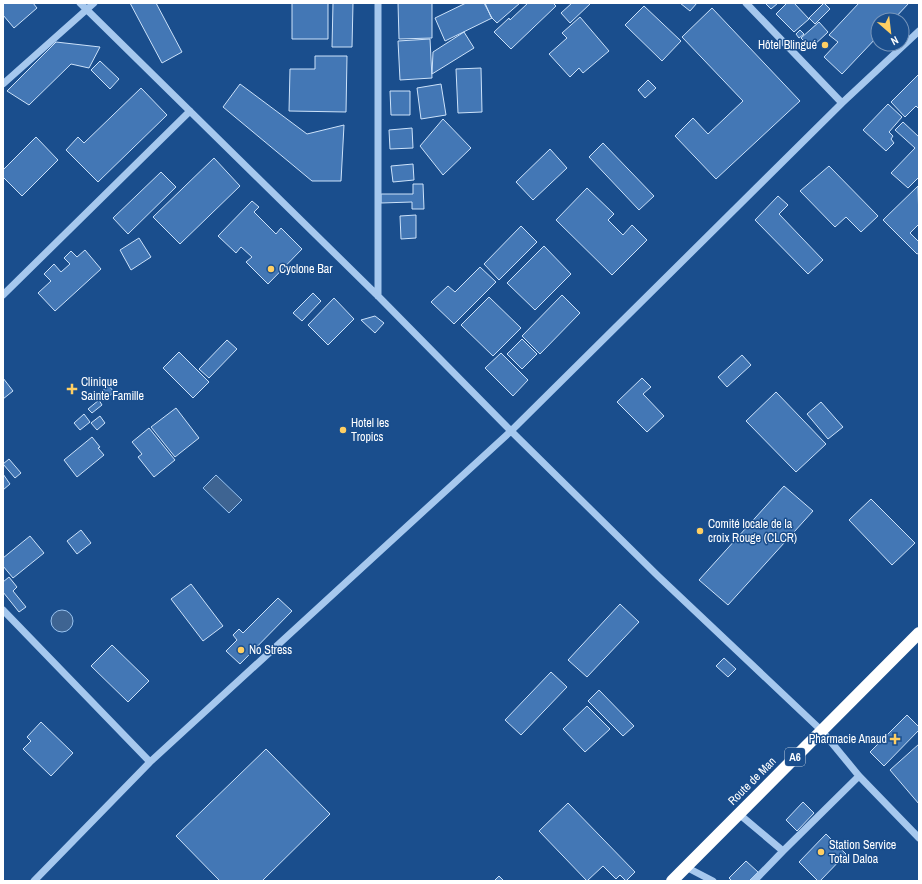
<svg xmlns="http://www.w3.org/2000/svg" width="922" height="884" font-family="'Archivo Narrow',sans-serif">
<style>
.water{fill:#3e6492;stroke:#99c3f0}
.building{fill:#4377b5;stroke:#cce2fa}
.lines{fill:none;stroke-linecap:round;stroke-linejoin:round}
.minor{stroke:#a6c8ee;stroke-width:7}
.highway{stroke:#fff;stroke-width:12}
.poi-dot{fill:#ffcf63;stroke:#1a4e8d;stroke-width:1.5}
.labels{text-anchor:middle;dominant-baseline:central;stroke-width:3;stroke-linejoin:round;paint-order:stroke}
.shield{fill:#1a4e8d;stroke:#bacadd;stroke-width:1}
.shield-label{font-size:11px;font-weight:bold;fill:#fff}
.poi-label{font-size:12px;fill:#fff;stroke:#1a4e8d;text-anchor:start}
.street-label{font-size:12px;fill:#fff;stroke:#1a4e8d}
</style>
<rect width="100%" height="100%" fill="#1a4e8d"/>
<!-- water -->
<path class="water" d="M216,475L242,500L229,513L203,488Z
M51 621a11 11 0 1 1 22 0a11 11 0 1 1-22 0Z"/>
<!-- building -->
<path class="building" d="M3,3H33L37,8L14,28L3,15Z
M130,3H156L182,52L162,63Z
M292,3H328V39H292Z
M333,3H353L352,47H332Z
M398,3H432V38L399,39Z
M466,3H484L492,18L445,41L435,18Z
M485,3H520L497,23L491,17Z
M528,3H553L556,6L511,49L494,32L509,18L510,20Z
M572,3H591L570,23L561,13Z
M680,3H697L690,11Z
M765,3H778L771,9Z
M787,3H794L809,19L794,32L776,14Z
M824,3L830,9L815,24L809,18Z
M859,3H909L893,20H878V36L842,74L824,57L838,42L829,35Z
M644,6L681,41L662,61L625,25Z
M712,8L800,101L716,179L675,136L693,118L708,134L743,101L682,37Z
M580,17L609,51L583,73L579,68L570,77L549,54L567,38L562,33Z
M819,22L828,32L811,48L801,38Z
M800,30L804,34L799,38L796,34Z
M464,32L474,48L432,74L433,52Z
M430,39L432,78L400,80L398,41Z
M56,42L100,47L89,68L71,64L29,105L7,91Z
M315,56H347L346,112L289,111L290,69H315Z
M100,61L119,79L110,89L91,70Z
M481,68L482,112L458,113L456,69Z
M919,74V109L916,106L905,117L891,102Z
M648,80L656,88L645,98L638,90Z
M240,84L307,134L344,125L341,181H312L223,107Z
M441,84L446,115L421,119L417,88Z
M141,88L167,115L98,182L66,150L78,137L84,143Z
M390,91H410V115H391Z
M888,104L902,117L889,132L893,136L891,139L894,143L886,151L863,130Z
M443,119L471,148L443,175L420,146Z
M903,122L919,137V177L908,188L891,173L915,148L895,130Z
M412,128L413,148L390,149L389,130Z
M36,137L58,160L22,196L3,177V170Z
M603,143L654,196L639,210L589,157Z
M550,149L567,168L533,200L516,182Z
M214,158L240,186L180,244L153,217Z
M413,164L414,180L393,182L391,166Z
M829,166L878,216L861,232L846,217L835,227L800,191Z
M161,172L176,187L128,234L113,218Z
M413,184H423L424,209H412V202L381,203V194H413Z
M918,186L919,224L910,233L919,242V253L917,254L883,220Z
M587,188L614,214L608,220L623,235L632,225L647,240L612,275L556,220Z
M778,196L788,205L779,214L823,260L808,274L755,220Z
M252,201L259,207L254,212L276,234L281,228L302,249L268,284L246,262L252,257L241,247L236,253L218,236Z
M416,215V238L401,239L400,216Z
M521,226L537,242L499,280L484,264Z
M139,238L151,257L131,270L120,250Z
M544,246L571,274L535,310L507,283Z
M85,250L101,269L55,311L38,293L51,281L44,274L54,264L61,272L70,264L64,258L71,251L77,257Z
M480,267L496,282L454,324L431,302L448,286L455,292Z
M313,293L321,301L302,321L293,313Z
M562,295L580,313L540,354L522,336Z
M489,297L521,328L493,356L461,325Z
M334,298L354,319L328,345L308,325Z
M375,316L384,323L375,333L361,320Z
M522,339L537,354L522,369L507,354Z
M227,340L237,349L209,378L199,369Z
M179,352L209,382L193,398L163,368Z
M501,353L528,380L513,396L485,368Z
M742,355L751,365L727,387L718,377Z
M3,378L13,391L3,399Z
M642,378L651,387L643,394L664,416L647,432L617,402Z
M109,386L114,392L103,401L98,394Z
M776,392L826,444L796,472L746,421Z
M99,400L102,405L92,413L88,409Z
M821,402L843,427L828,439L807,414Z
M176,408L199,438L175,457L151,427Z
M84,414L90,422L80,430L74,423Z
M100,416L105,423L97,430L91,423Z
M149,428L175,460L154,477L138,457L142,454L132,442Z
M92,437L100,447L98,448L104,455L77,477L64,460Z
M9,459L21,473L15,478L3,464Z
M3,474L10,484L3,490Z
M784,486L813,511L728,605L699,580Z
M871,499L915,543L892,565L849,520Z
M81,530L91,543L77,554L67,541Z
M30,536L44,553L13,578L3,566V558Z
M9,577L17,587L13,591L26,607L19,612L3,592V582Z
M191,584L223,626L203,641L171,599Z
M278,598L292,611L240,664L226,651L237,640L233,635L239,629L243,633Z
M620,604L639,622L587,677L568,660Z
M112,645L149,681L128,702L91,666Z
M724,658L736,669L728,677L716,666Z
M551,672L567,687L521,735L505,720Z
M599,690L634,726L623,736L588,701Z
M587,706L610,729L585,752L563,729Z
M907,715L919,727V730L884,766L870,752Z
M41,722L73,753L51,776L23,749L31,741L27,737Z
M919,744V804L890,770Z
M266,749L330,814L262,881H220L176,836Z
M803,802L814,813L797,831L786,820Z
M568,803L635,872L626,881L620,875L616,879L603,866L587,881L539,831Z
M826,834L846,854L820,881H818L799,862Z
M746,861L758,872L749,881H732L729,878Z
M499,876L504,881H494Z"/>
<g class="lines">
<!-- minor -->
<path class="minor" d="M80,3L378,296L511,431L658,576L822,731L859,776L919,838
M378,3V296
M746,3L842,103
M3,84L94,3
M3,295L190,111
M3,610L150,762
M739,814L783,851
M686,867L713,881
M34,881L150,762L511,431L842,103L919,31
M754,881L783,851L859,776"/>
<!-- highway -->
<path class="highway" d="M672,881L919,633"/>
</g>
<!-- markers -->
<g class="poi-dot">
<circle cx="825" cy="45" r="4"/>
<circle cx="271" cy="269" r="4"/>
<path d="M70 383h4v4h4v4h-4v4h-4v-4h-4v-4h4z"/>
<circle cx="343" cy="430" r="4"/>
<circle cx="700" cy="531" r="4"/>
<circle cx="241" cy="650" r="4"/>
<path d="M893 733h4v4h4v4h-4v4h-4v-4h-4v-4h4z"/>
<circle cx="821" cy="852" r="4"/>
</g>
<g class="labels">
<!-- shield labels -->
<rect class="shield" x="785" y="748" width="20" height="18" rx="3"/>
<g class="shield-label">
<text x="795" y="757">A6</text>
</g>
<!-- poi labels -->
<g class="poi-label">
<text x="817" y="45" text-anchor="end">Hôtel Blingué</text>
<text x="279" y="269">Cyclone Bar</text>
<text x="81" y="382">Clinique<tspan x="81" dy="14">Sainte Famille</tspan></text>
<text x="351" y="423">Hotel les<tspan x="351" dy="14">Tropics</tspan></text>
<text x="708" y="524">Comité locale de la<tspan x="708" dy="14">croix Rouge (CLCR)</tspan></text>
<text x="249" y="650">No Stress</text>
<text x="887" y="739" text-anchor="end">Pharmacie Anaud</text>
<text x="829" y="845">Station Service<tspan x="829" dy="14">Total Daloa</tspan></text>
</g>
<!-- street labels -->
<g class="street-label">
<text transform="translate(752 781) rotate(-45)">Route de Man</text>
</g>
</g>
<!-- border -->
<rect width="922" height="884" fill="none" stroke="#ffffff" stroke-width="8"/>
<!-- north arrow -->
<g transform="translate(890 32) rotate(152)"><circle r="19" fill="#1a4e8d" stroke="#7695bb"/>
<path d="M0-3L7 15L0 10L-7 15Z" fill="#ffcf63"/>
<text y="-6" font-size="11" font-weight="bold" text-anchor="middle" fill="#ffffff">N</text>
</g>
</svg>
